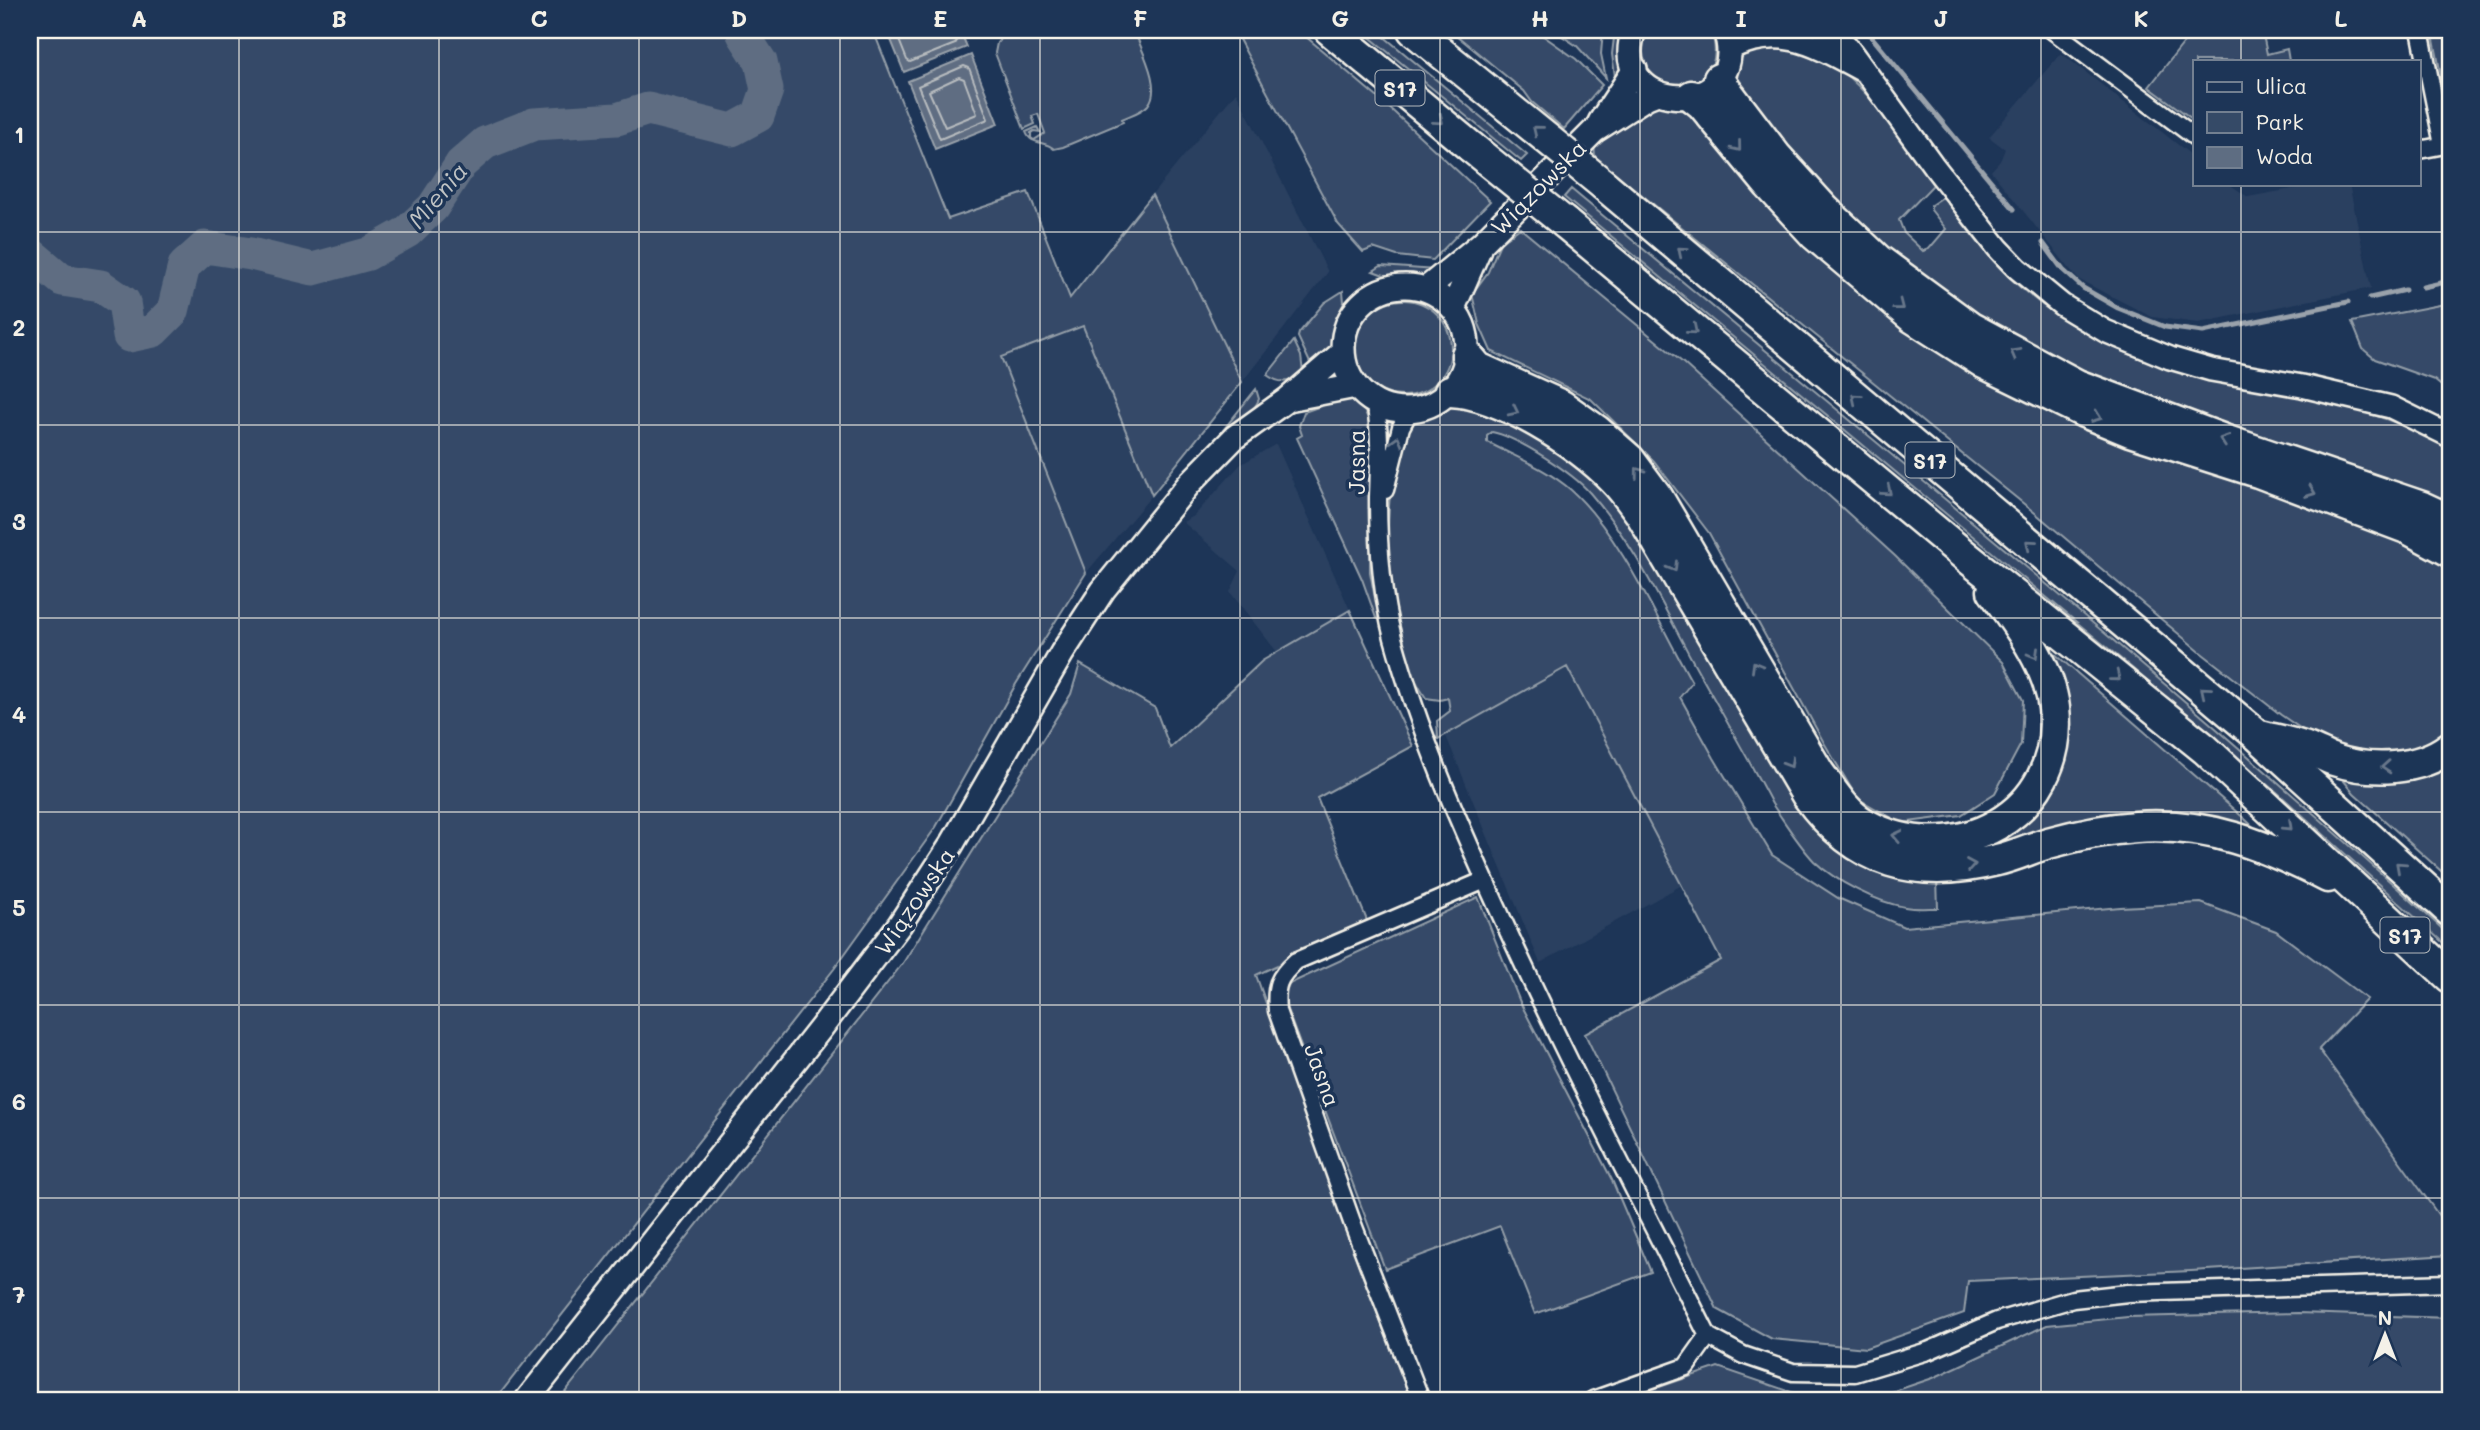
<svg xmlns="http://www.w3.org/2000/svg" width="2480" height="1430" font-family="Mali,sans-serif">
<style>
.built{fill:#2a4060}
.green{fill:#354a67;stroke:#949ea8;stroke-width:2}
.water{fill:#5e6d82;stroke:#9aa2ab;stroke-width:2}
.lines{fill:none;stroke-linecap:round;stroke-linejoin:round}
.shore{stroke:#b8bcbf;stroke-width:2}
.stream{stroke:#9aa2ab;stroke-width:5}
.river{stroke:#5e6d82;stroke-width:33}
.minor-casing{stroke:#f4f1e8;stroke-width:21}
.tertiary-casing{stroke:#f4f1e8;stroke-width:26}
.secondary-casing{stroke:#f4f1e8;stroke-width:28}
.motorway-casing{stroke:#f4f1e8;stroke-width:35}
.minor{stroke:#1d3557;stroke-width:16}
.tertiary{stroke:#1d3557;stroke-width:21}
.secondary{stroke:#1d3557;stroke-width:23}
.motorway{stroke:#1d3557;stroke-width:30}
.motorway-bridge-casing{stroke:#f4f1e8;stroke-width:35;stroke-linecap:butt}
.motorway-bridge{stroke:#1d3557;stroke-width:30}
.oneway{stroke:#68778a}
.grid{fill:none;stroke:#f4f1e8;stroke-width:2;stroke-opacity:0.55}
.labels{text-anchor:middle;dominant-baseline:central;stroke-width:7;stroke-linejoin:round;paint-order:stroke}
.shield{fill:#1d3557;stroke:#b4b9bc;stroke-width:2}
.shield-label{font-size:21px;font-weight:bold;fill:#f4f1e8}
.street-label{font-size:23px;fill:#f4f1e8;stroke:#1d3557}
.water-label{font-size:24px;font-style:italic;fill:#c0c3c4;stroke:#1d3557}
.neatline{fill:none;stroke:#f4f1e8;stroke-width:2.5}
.grid-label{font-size:23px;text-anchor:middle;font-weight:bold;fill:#f4f1e8}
</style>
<rect width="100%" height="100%" fill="#1d3557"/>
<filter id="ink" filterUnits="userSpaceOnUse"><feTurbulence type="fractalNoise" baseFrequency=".0143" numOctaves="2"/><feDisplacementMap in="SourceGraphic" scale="14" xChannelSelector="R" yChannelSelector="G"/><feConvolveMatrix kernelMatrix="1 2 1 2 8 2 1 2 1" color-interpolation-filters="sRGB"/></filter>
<g filter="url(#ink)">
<!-- built -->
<path class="built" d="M2061,53L2195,158V184H2229L2248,197L2319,184H2349L2371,288L2198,323L2152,317L2078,279L1991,171L2000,161L2005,149L1989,137Z
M1236,92L1328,272L1242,382L1152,195Z
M1083,326L1152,495L1086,573L1001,357Z
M1276,444L1350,610L1277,652L1230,592L1240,571L1183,522L1194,516L1240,465Z
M1566,667L1682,885L1540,963L1446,736Z"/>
<!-- green -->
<path class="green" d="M30,30H873L948,219L1028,192L1070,298L1152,195L1242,382L1152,495L1083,326L1001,357L1086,573L1016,684L936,827L834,969L495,1400H30Z
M1008,30H1134C1141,49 1163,88 1148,105C1142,112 1130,115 1122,119L1123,122L1063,147L1054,149C1045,140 1031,146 1026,132L1037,127L1040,132L1034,131L1031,133V138L1034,140L1045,133L1038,114L1032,116L1035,124L1024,129L995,53L997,43Z
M1234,30H1298L1384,103L1490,201L1433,260L1397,256L1373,248L1363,252L1338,224Z
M1361,30H1376L1527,155L1521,161Z
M1450,30H1535L1576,59L1602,85L1564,129L1532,102L1524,91Z
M1553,30H1603L1601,54L1606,78L1577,46Z
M1615,30H1624C1618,50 1624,63 1616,84L1612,54Z
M1647,30H1711C1737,108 1617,96 1647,30Z
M2194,30H2262L2267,54L2287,49L2289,61H2195V121L2149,87Z
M2432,30H2450V116L2449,115Z
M1766,43C1780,46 1796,47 1809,52C1859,70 1904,141 1933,185L1899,220L1904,233L1923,251L1929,249L1946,229L1931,210V205L1943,197C1961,220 1979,246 1999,267C2060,330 2143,367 2228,383C2305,398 2383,407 2450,450V507L2353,474L2059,364L1976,317L1854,225L1743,99C1732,67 1732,56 1766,43Z
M1660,106L1690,112L1798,234L2353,520L2427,552L2450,568V730L2437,740L2412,751L2374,754L2345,751L2319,741L2281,715L2199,651L2040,517L1595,157L1594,143L1648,107Z
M1571,189C1866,435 2166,676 2450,936V949L2278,793L2133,669L1564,197Z
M1520,228L1682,362L1895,556L2003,662L2023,700L2021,744L1995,793L1961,815L1901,823L1857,798L1823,741L1709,533L1654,461L1591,399L1491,351L1479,324L1472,294L1488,272L1500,243Z
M1381,266L1436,270C1418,283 1392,279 1373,271Z
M1343,291L1344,302L1334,331L1333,339L1328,353L1312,367L1298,337L1299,333L1324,303Z
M1355 348a48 48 0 1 1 96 0a48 48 0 1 1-96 0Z
M2450,303V393L2434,380L2375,359L2363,349L2352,322Z
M1294,341L1301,356L1303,373C1289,383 1281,385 1267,375Z
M1256,389L1259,399C1254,412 1238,425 1224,429Z
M1346,397C1361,402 1366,412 1371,426L1370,572L1379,619L1376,618L1362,579L1297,438L1302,435L1299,426L1304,412Z
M1465,401L1531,433L1576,461L1621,507L1801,806L1937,879L1938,908C1927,908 1915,909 1905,907C1876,902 1835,881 1814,861C1798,844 1786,824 1772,804C1746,754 1717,705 1690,656C1660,600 1632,541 1590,493C1573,473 1517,437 1492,432L1487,436V442C1516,457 1547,469 1571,490C1621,535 1659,624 1692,682L1680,697L1714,758L1772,855L1838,898L1904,927L2120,907L2201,903L2276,931L2367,999L2319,1049L2450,1231V1255L2191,1271L1968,1281L1964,1313L1866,1348L1772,1339L1717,1309L1585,1034L1721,960L1567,667L1438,739L1437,721L1450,711L1448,698L1440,700L1426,698C1394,652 1385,561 1389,506C1390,488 1396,470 1400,453C1402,446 1404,434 1408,428C1417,412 1448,402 1465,401Z
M1350,610L1413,746L1317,798L1368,923L1256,975L1360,1269L1411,1400H559L903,963L1071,694L1080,664L1155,708L1170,748L1262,661Z
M2046,646L2246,820L2263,836L2173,814H2115L1965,854L2041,801Z
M2450,762V879L2354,793L2339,775Z
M1478,897L1520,1002L1612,1180L1651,1272L1535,1314L1500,1226L1385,1269L1283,999L1289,984Z
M2298,1313L2450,1318V1400H1621L1718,1367L1794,1393L1877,1397L1933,1378L2047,1325L2128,1317Z"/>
<!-- water -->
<path class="water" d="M887,30H960L967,47L904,72Z
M971,55L998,124L935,149L908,81Z"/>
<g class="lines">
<!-- shore -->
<path class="shore" d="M895,30L907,60L910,62L955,44L957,41L954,30
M964,66L969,68L988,119L940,139L918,86Z
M959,77L964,79L977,114L945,127L929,91Z"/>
<!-- stream -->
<path class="stream" d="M1866,30L2014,209
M2043,243L2063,270L2083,288L2118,308L2165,327L2203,332L2348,302
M2423,287L2450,281
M2370,298L2405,290"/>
<!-- river -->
<path class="river" d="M30,253L62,280L101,286L124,302L129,336L153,331L173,311L184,266L205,247L251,254L313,269L368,254L407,232L433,207L461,164L485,143L534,124L617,119L648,109L732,130L758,116L767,90L761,62L743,34L744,30"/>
<defs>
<path id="minor" d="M2052,30L2195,137
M2420,30L2443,145
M2419,150L2450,144
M1375,402C1381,433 1379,465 1378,497C1378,544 1381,592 1393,638C1419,732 1458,821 1498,909C1563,1054 1637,1194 1708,1336
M1385,490L1401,427L1410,410
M1708,1336L1743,1355L1793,1372L1855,1373L1928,1351L1997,1321L2073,1299L2128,1293L2450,1283
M1421,1400L1352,1222L1277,1011C1275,986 1277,978 1296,961L1485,880
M1593,1400L1686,1367L1708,1336"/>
<path id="tertiary" d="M1824,30L1846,45L1933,165L1998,248L2017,268L2062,305L2105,331L2170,358L2211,370L2302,386L2391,407L2450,436
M1729,49C1782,24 1814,45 1861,70"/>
<path id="secondary" d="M1634,30C1604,118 1755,120 1725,30
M1600,122L1635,69
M1343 348a62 62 0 1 1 124 0a62 62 0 1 1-124 0Z
M1426,289L1482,243L1594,131L1647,97L1657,93
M1453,308L1479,249
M1288,399L1356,386
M527,1400L821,1028L900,924L952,844L1062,653L1103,590L1189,484L1235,437L1288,399L1343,352"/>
<path id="motorway" d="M1330,30L1471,147
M1413,30L1508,107
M1719,79L1726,90L1776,156L1825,210L1877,259L1971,328L2077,385L2224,440L2422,507L2450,520
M1692,96L1702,104L1769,185L1815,235L1912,317L1984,363L2084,412L2130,431L2258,472L2409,529L2450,551
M1604,185L2257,735L2450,911
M1565,223L1968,558L2205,749L2450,977
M1467,355L1478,368L1562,406L1597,431L1629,459L1658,498L1819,773C1832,790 1846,814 1865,824C1953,873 2066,815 2054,708C2049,665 2018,625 1993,591
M1450,391C1501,393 1578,443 1614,480C1624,490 1632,502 1641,514L1807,795C1856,864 1917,880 1997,860C2015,856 2031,848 2048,843C2077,835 2106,829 2136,827C2209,822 2264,845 2328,877
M2260,736C2276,740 2293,743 2309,749C2317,752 2325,757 2334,760C2370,772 2419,771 2450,747"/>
</defs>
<!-- minor casing -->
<use href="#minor" class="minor-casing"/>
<!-- tertiary casing -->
<use href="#tertiary" class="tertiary-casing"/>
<!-- secondary casing -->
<use href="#secondary" class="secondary-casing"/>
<!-- motorway casing -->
<use href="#motorway" class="motorway-casing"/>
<!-- minor -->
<use href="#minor" class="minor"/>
<!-- tertiary -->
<use href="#tertiary" class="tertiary"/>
<!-- secondary -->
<use href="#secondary" class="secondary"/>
<!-- motorway -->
<use href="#motorway" class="motorway"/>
<defs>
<path id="motorway-bridge" d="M1508,107L1604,185
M1471,147L1565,223"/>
</defs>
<!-- motorway-bridge casing -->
<use href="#motorway-bridge" class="motorway-bridge-casing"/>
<!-- motorway-bridge -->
<use href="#motorway-bridge" class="motorway-bridge"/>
</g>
<!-- one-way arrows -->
<defs><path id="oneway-chevron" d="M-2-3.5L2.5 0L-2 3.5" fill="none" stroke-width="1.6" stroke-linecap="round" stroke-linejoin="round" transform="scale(1.75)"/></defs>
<g class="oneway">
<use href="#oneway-chevron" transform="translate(1439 120) rotate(40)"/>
<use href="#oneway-chevron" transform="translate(1537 130) rotate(-141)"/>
<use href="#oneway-chevron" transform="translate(1737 147) rotate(51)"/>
<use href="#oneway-chevron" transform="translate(1682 251) rotate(-140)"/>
<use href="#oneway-chevron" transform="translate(1899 306) rotate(38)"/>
<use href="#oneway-chevron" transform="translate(1693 330) rotate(40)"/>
<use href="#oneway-chevron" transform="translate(2015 353) rotate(-151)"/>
<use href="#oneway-chevron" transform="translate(1856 398) rotate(-140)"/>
<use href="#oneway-chevron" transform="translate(1514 411) rotate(26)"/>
<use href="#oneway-chevron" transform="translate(2097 417) rotate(21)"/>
<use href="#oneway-chevron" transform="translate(2224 440) rotate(-161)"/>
<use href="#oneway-chevron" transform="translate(1397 441) rotate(-74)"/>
<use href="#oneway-chevron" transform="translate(1639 472) rotate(-127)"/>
<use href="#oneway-chevron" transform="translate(1887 491) rotate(40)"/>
<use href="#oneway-chevron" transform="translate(2311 492) rotate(21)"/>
<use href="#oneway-chevron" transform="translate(2030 544) rotate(-140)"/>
<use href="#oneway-chevron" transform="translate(1673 567) rotate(59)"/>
<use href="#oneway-chevron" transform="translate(2034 654) rotate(60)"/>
<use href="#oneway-chevron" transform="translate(1756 666) rotate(-120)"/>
<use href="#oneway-chevron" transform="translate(2116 677) rotate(39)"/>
<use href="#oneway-chevron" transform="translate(2205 691) rotate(-140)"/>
<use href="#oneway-chevron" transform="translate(1789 763) rotate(59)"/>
<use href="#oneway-chevron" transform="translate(2386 767) rotate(176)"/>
<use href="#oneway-chevron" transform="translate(2288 826) rotate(43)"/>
<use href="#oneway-chevron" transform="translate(1897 836) rotate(-168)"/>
<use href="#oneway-chevron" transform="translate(1971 865) rotate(-10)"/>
<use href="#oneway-chevron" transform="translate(2400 866) rotate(-138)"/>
</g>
</g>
<!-- grid -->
<path class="grid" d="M239,30V1400M439,30V1400M639,30V1400M840,30V1400M1040,30V1400M1240,30V1400M1440,30V1400M1640,30V1400M1841,30V1400M2041,30V1400M2241,30V61M2241,184V1400M30,232H2450M30,425H2450M30,618H2450M30,812H2450M30,1005H2450M30,1198H2450"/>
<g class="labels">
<!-- shield labels -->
<g class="shield">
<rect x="1375.5" y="70.5" width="49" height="35" rx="5"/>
<rect x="1905.5" y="442.5" width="49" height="35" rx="5"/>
<rect x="2380.5" y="917.5" width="49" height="35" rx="5"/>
</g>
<g class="shield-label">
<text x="1400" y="88">S17</text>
<text x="1930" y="460">S17</text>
<text x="2405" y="935">S17</text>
</g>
<!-- street labels -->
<g class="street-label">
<text transform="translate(1538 187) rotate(-45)">Wiązowska</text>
<text transform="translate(1356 462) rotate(-90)">Jasna</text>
<text transform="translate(914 901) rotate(-56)">Wiązowska</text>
<text transform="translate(1323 1075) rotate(70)">Jasna</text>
</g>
<!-- water labels -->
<g class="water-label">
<text transform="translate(437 195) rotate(-50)">Mienia</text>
</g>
</g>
<!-- margin -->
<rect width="2480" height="1430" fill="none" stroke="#1d3557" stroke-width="77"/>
<!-- legend -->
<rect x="2193" y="60" width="228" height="126" fill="#1d3557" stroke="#738091" stroke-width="2"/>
<rect x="2207" y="82" width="35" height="10" fill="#1d3557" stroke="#738091" stroke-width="2"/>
<text x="2256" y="94" font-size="21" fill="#f4f1e8">Ulica</text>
<rect x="2207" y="112" width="35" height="21" fill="#354a67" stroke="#738091" stroke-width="2"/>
<text x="2256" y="130" font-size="21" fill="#f4f1e8">Park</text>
<rect x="2207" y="147" width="35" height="21" fill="#5e6d82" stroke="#738091" stroke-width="2"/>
<text x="2256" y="164" font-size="21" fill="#f4f1e8">Woda</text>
<!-- north arrow -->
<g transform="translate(2385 1335)" stroke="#1d3557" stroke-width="5" paint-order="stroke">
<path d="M0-5L12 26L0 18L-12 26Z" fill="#f4f1e8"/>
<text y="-10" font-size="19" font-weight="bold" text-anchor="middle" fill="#f4f1e8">N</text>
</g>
<rect x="38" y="38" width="2404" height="1354" class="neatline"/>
<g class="grid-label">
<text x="139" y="27">A</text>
<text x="339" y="27">B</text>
<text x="539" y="27">C</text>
<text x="739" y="27">D</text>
<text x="940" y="27">E</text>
<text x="1140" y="27">F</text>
<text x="1340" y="27">G</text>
<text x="1540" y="27">H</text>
<text x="1741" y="27">I</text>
<text x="1941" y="27">J</text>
<text x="2141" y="27">K</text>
<text x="2341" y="27">L</text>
<text x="19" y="143">1</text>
<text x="19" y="336">2</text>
<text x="19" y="530">3</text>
<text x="19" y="723">4</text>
<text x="19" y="916">5</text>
<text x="19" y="1110">6</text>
<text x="19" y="1303">7</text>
</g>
</svg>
